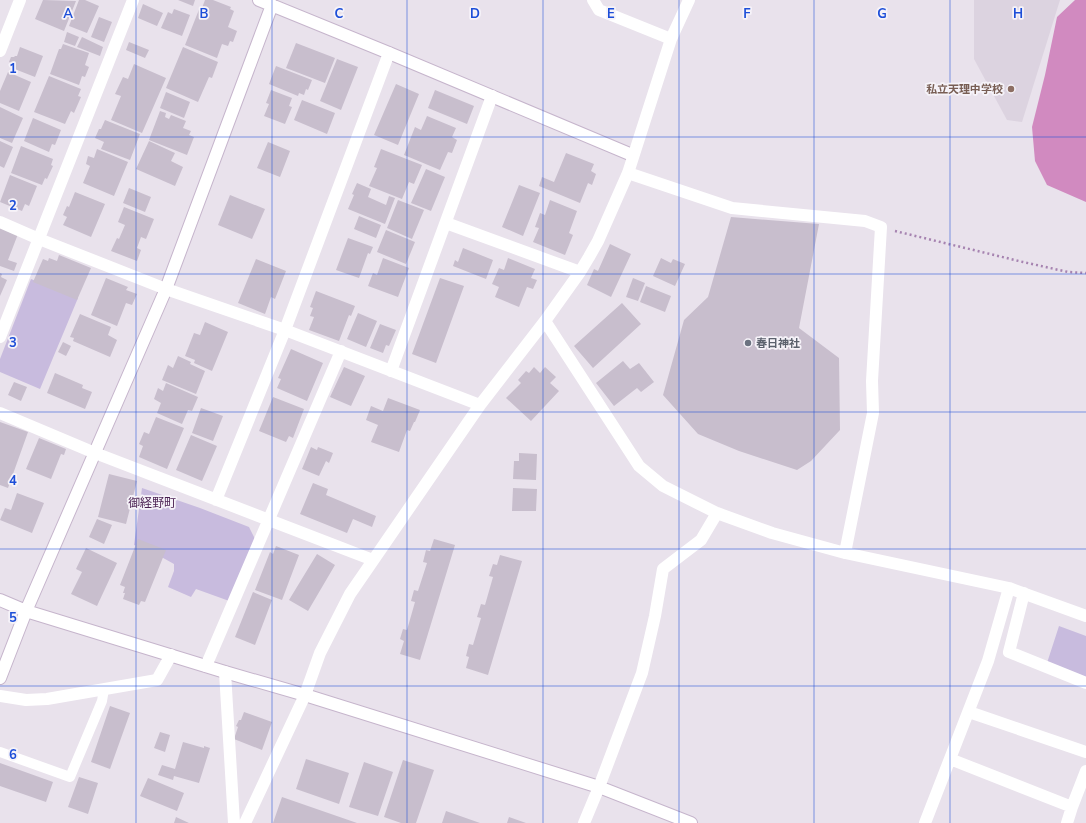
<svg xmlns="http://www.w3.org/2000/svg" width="1086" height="823" font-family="'Nunito Sans','Noto Sans JP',sans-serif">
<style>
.built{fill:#dcd3e0}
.green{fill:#c8bbde}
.water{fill:#d18ac0}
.building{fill:#c8becd}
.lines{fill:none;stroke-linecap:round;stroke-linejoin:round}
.secondary-casing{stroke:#c6b5cc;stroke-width:14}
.path{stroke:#a683b0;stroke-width:2.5;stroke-dasharray:2 3;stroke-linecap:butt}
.lane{stroke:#fff;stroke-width:10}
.street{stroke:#fff;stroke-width:12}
.secondary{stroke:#fff;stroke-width:12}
.grid{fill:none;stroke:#1d4ed8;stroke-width:1;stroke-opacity:0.55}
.education-dot{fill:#8d6e63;stroke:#f6f3f9;stroke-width:1.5}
.worship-dot{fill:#6b7280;stroke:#f6f3f9;stroke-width:1.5}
.labels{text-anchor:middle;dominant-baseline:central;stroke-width:3.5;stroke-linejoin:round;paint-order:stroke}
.education-label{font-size:11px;font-weight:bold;fill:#785e54;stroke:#f6f3f9;text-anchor:end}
.worship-label{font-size:11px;font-weight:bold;fill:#5b616d;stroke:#f6f3f9;text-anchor:start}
.neighbourhood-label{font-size:12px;fill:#481e50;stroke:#f6f3f9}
.grid-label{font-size:13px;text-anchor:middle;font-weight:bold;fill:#1d4ed8;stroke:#f6f3f9;stroke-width:3.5;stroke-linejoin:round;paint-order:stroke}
</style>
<rect width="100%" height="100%" fill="#e9e2ec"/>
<!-- built -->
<path class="built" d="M974,0H1060L1022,122L1007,120L974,59Z"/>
<!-- green -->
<path class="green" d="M31,279L78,298L40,389L0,372V359Z
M142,488L200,508L249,527L256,541L232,602L196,589L191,597L168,587L174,571V564L156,554L134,545Z
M1059,626L1086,636V679L1047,663Z"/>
<!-- water -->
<path class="water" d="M1075,0H1086V202L1047,185L1035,161L1032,127L1045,75L1057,17Z"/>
<!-- building -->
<path class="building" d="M43,0L76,1L64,31L35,19Z
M79,0H85L99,6L87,33L69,26Z
M178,0H195L193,6Z
M205,0H213L231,7L230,9L234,11L228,27L237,31L233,42L230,41L228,46L222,44L217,58L185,45L200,7L202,8Z
M143,4L163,13L157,26L138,18Z
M174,9L190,15L182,36L161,28L168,12L172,14Z
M99,17L112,22L104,42L91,37Z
M67,32L79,37L75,46L64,42Z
M82,37L103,47L100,56L77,47Z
M129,42L149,50L145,58L126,50Z
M296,43L335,58L325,83L286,68Z
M63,44L89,53L85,65L89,67L85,77L82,76L79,85L50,74L59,49H61Z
M20,47L43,56L35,77L12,68L14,64L9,62L11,57H14L15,56H17Z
M183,47L218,62L212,78L209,77L198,102L166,88Z
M337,59L358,67L341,110L320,101Z
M134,64L166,78L142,133L111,120L121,96L115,94L123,77L128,79Z
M276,66L312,80L308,90L306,89L304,95L299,93L298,96L269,84Z
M8,72L31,82L19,111L0,103V91Z
M49,76L81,89L78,96L81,97L74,113L71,111L65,124L34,112Z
M396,84L419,94L398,145L374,135Z
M271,90L292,98L289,106L292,107L285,124L264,116L269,104L266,103Z
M435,90L474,106L467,124L428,108Z
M166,92L190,102L184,118L160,108Z
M302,100L335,113L327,134L294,120Z
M0,107L23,118L12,143L0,138Z
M160,111L166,113L165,117L169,119L171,115L186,121L183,128L191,131L189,135L194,137L187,155L149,140Z
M427,116L456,128L452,137L457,140L452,153L448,152L440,170L404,155L415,127L421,130Z
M33,118L61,130L55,145L52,144L49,152L24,141Z
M105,120L140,134L130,160L101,149L104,142L95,138L99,129H101Z
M0,141L13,147L4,168L0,166Z
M149,141L175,153L171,161L183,167L175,186L136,169Z
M268,142L290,151L280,177L257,168Z
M21,146L53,159L51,165L53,166L47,179L45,178L42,185L11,173Z
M97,149L128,162L114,196L83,183L90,166L86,164L88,156L94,158Z
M381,149L422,165L414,184L409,182L402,199L369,186L377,168L374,167Z
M566,153L594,164L591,171L596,174L592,185L588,183L580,203L539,186L542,177L554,182Z
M426,169L445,177L431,211L411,203Z
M10,175L37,186L29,206L25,204L22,211L0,202Z
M357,183L371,189L368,197L386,205L389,196L395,198L385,224L348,209L354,195L352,194Z
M519,185L540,193L523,236L502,227Z
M129,188L151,197L145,212L123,203Z
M75,192L105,204L91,237L63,225L67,217L63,215L67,206L69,207Z
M230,195L265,209L252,239L218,225Z
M398,200L424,210L412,239L387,228Z
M550,200L577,211L569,233L573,235L565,255L533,242L539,228L535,227L540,213L545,215Z
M124,207L154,219L146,239L141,237L137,248L141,250L137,261L111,251L117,238L119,239L125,225L118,222Z
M359,216L381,225L376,238L354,229Z
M731,217L819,224L799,328L839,358L840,430L811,461L797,470L739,451L698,434L663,395L684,320L708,297Z
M0,228L18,234L8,260L17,263L14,271L0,266Z
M386,230L415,242L406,264L377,252Z
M348,238L373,247L370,254L368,253L359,278L336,270Z
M610,244L631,254L611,297L587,285L594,269L598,271Z
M463,248L493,260L486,279L453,266L455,260L458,262Z
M59,255L91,268L77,300L33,282L43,259L48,261L49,258L57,261Z
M383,258L409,268L398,297L368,286L373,273L377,275Z
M508,258L535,269L531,278L537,280L533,289L527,287L519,307L495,297L499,287L492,284L499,268L504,270Z
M661,258L671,263L673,259L685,264L675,286L653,276Z
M256,259L286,271L275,299L271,297L265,314L238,303Z
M0,273L2,274L1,277L7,280L0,296Z
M106,278L128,287L126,290L137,294L132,305L126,303L117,326L91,315Z
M440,278L464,286L436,363L412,354Z
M633,278L645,283L638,301L626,297Z
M646,286L671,296L665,312L640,302Z
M316,291L355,306L351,316L349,315L339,341L309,330L314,317L310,316L313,308L310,307Z
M622,303L641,324L593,368L574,346Z
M358,313L377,321L366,347L347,339Z
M80,314L111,327L108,335L117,340L110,357L73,341L74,338L70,337Z
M205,322L228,332L212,371L194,363L195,360L185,356L194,333L200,335Z
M380,324L396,330L389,346L386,345L383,353L370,348Z
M63,342L71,346L66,356L58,352Z
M291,349L323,363L307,401L277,388L281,379L278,378Z
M178,356L191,362L190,364L205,371L196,394L162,380L168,365L173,368Z
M623,361L630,369L639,363L654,382L641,392L637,388L614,406L596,383Z
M344,367L365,376L351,406L330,397Z
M534,367L540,373L545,367L556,377L550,383L559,391L531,421L506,398L521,383L518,380L526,371L529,373Z
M55,373L83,385L82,388L92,392L85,409L47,393Z
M14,382L27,387L21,401L8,395Z
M166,383L198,397L192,411L188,410L182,424L157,413L161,403L154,399L158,388L163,391Z
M273,397L304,409L293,438L289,436L286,442L259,431Z
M388,398L420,410L415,422H414L410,431L407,430L399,452L371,442L378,425L366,420L371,406L383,411Z
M201,408L223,416L213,441L192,433Z
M156,417L184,428L167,469L139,457L143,446L139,444L144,432L149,434Z
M0,422L28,432L8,488L0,485Z
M191,435L217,446L202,481L176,470Z
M39,438L66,449L64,455L61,454L51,479L26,469Z
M311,447L317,450L318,447L333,453L329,463L326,461L319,476L302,469Z
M519,453L537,454L536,480L513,479L514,461H519Z
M109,474L137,481L126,524L98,517Z
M313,483L328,489L326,495L376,516L372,527L353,519L347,533L300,514Z
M513,488L537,489L536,511H512Z
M17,493L44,503L32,533L0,520L5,508L11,510Z
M97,519L112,525L104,544L89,537Z
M138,539L166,550L145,602L141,601L139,605L123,599L125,593H123L125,587L120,585Z
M434,539L455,545L420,660L400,654L404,641L400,639L403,629L407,630L415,602L411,601L414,590L418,591L427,563L423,562L426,550L430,551Z
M276,546L299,555L282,600L255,590L270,552L273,554Z
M86,548L117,563L97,606L71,594L82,572L76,569Z
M317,554L335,565L308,611L289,600Z
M500,555L522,561L488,675L466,668L469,657L466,656L469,644L473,645L481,618L477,617L481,604L485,605L493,577L489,576L493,564L497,565Z
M253,592L272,600L255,645L235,637Z
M110,706L130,713L110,769L91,762Z
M244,712L272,722L262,750L234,739L238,727L236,726L239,720H241Z
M160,732L170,735L165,752L154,748Z
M183,742L204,748V746L210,748L199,783L174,776L173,780L158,775L162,765L175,769Z
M306,759L349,773L339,804L296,789Z
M403,760L434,770L416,823H401L384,817Z
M364,762L393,772L378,816L349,807Z
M0,763L53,782L46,802L0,786Z
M79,777L98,783L88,814L68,807Z
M148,778L184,793L177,811L140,796Z
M282,797L357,823H273Z
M446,811L480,823H442Z
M176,817L189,823H174Z
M509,817L526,823H507Z"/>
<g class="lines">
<defs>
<path id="secondary" d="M259,0L389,53L632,155
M0,600L26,611L225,672L305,695L599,787L691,823
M0,678L26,611L166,289L272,5"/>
</defs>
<!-- secondary casing -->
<use href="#secondary" class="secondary-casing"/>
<!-- path -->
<path class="path" d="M895,231L1023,262L1068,272L1086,273"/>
<!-- lane -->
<path class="lane" d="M0,752L70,777L102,701L104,689"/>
<!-- street -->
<path class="street" d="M593,0L599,10L671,39
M0,51L20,0
M628,173L732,208L865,221L881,227L872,381L873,413L845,553
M0,222L39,239L166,289L285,330L480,405
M446,223L580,272
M545,321L639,466L663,486L717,513L772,533L845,553L1009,588L1086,616
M0,337L133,0
M391,371L492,96
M0,413L95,453L373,560
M216,500L285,330L389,53
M1024,593L1009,652L1086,683
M206,666L341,351
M225,672L234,823
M0,696L26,700L47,699L157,680L171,655
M969,712L1086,752
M950,759L1072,807L1067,823
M1072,807L1086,771
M245,823L305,695L320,653L350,594L480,405L545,321L580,272L589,257L598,241L628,173L671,39L689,0
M584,823L599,787L642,673L655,616L663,569L701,540L717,513
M925,823L988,661L1009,588"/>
<!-- secondary -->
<use href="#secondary" class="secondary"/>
</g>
<!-- grid -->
<path class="grid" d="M136,0V823M272,0V823M407,0V823M543,0V823M679,0V823M814,0V823M950,0V823M0,137H1086M0,274H1086M0,412H1086M0,549H1086M0,686H1086"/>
<!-- markers -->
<circle class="education-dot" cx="1011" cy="89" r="4"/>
<circle class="worship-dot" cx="748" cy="343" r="4"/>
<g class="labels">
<!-- education labels -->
<g class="education-label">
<text x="1003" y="89">私立天理中学校</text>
</g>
<!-- worship labels -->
<g class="worship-label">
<text x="756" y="343">春日神社</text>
</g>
<!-- neighbourhood labels -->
<g class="neighbourhood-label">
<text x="152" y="503">御経野町</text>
</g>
</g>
<g class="grid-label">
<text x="68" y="18">A</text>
<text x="204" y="18">B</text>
<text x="339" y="18">C</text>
<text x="475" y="18">D</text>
<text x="611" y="18">E</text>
<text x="747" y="18">F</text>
<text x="882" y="18">G</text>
<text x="1018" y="18">H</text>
<text x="13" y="73">1</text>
<text x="13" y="210">2</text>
<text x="13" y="347">3</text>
<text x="13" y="485">4</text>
<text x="13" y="622">5</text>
<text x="13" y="759">6</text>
</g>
</svg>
